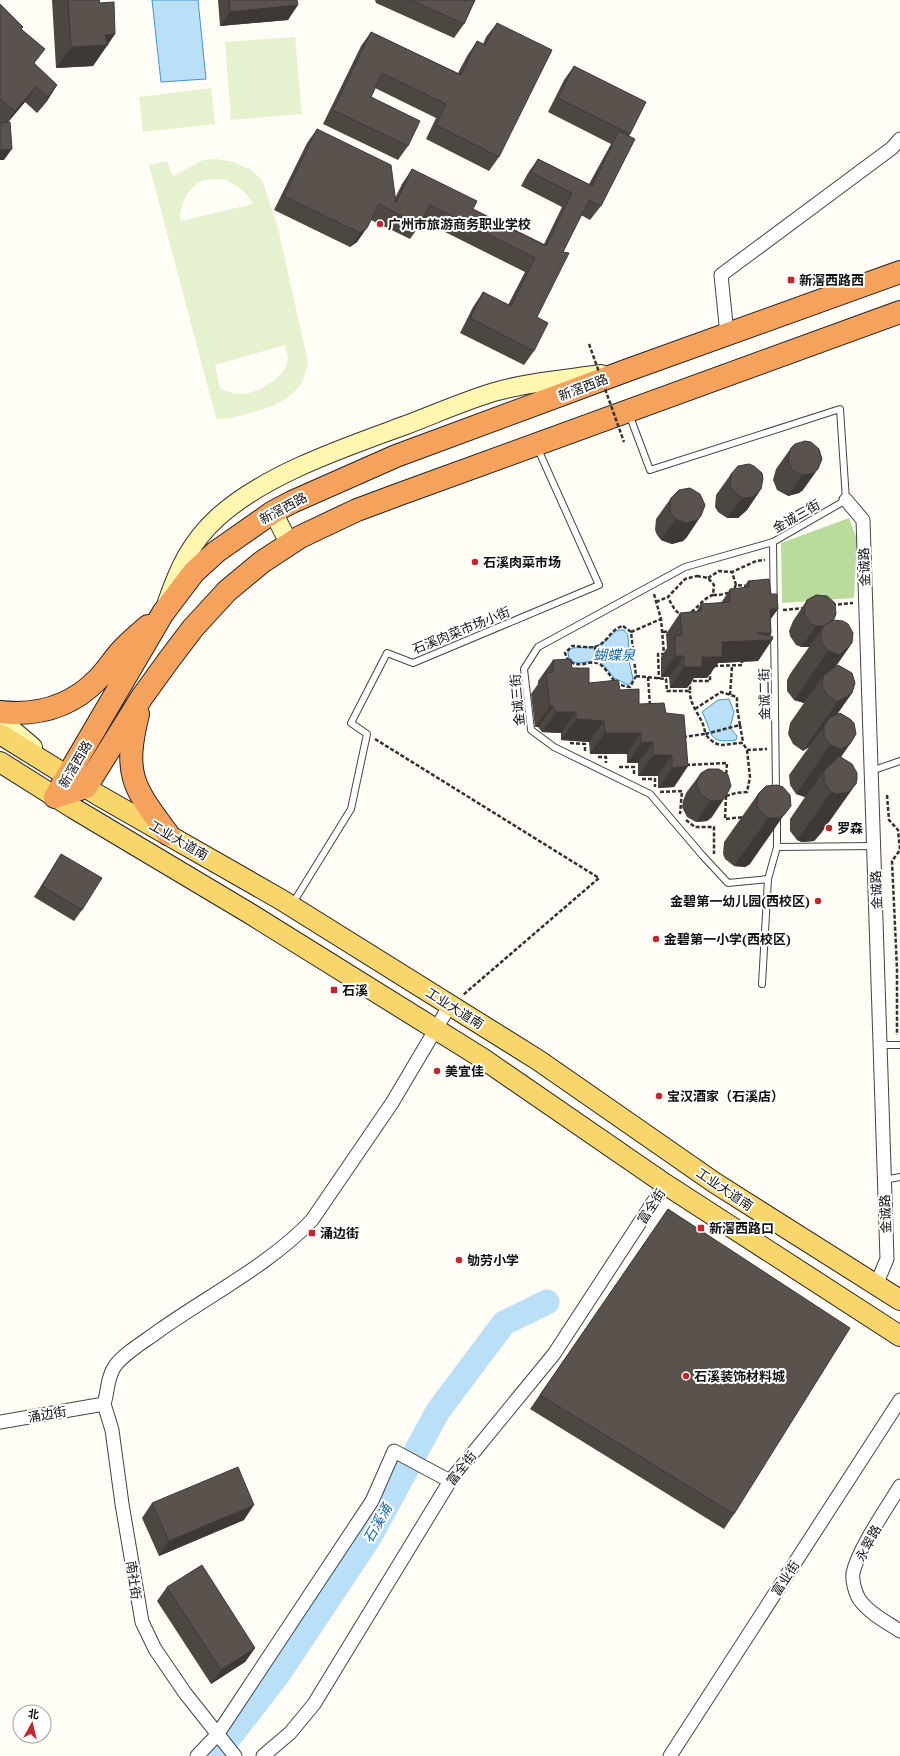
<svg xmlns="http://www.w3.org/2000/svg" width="900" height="1756" font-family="'PT Serif','Noto Sans SC',serif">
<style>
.forest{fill:#b9dc9c}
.pitch{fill:#e6f2cf;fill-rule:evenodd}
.water{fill:#b9e0f7;stroke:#3f96cf}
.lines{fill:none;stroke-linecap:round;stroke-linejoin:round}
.river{stroke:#b9e0f7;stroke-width:25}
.lane-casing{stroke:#444;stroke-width:8}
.street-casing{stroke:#444;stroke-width:15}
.secondary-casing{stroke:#333;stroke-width:20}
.primary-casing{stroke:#222;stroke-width:22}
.highway-casing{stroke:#222;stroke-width:24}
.path{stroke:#333;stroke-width:2.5;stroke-dasharray:4 2;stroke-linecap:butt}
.lane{stroke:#fff;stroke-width:6}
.street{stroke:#fff;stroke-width:13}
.secondary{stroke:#fff6b0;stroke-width:18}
.primary{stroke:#f9d66b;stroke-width:20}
.highway{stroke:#f5a25d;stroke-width:22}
.path-bridge{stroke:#333;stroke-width:2.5;stroke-dasharray:4 2;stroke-linecap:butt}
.wall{fill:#4d4742}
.shaded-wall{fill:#3f3936}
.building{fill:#5a524d;stroke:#3f3936}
.poi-dot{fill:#c4262e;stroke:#fff;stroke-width:1.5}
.labels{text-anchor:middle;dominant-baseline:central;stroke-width:4;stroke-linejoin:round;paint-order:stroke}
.poi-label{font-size:13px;font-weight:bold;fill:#111;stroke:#fff;text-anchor:start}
.street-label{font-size:13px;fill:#111;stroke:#fff}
.water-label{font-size:14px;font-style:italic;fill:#1768a6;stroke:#fff}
</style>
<rect width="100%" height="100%" fill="#fffdf5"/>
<!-- forest -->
<path class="forest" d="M849,518L857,539L854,598L782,603L781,543Z"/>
<!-- pitch -->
<path class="pitch" d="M295,37L302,114L231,120L225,42Z
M211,88L215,124L143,132L139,97Z
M216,159L233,162L250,169L262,180L278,228L308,362C307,367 306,372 304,377C296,400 264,410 243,415C233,417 225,421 216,418L149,165L167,161L173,176L203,160ZM222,179C234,183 248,192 253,204L180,221C179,206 189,183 206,180C211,179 217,180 222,179ZM285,345C286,351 289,358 287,363C286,370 279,376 274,380C258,393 239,399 220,388L215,365Z"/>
<!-- water -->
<path class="water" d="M152,0H198L206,79L161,82Z
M619,630H624L628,635L629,661L633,679L631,683L628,685L614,678L600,661L576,663L569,659L568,652L572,648C583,647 594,649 604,642C610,638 612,632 619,630Z
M729,699L734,712L730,728L737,736L736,740C706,744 714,734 702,712L718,700Z"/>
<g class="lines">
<!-- river -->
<path class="river" d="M215,1756L279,1673L369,1538L438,1411L504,1323L547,1302"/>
<defs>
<path id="lane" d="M629,414L650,470L840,409L846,500L773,542L685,567L538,647L524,669L531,730L554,747L650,794L702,855L728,883L768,879L762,984
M773,542L776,792
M871,771L900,761
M777,819V847
M768,879L777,847L874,846
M293,903L351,809L367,734L351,723L387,653L413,663L599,585L537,447
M880,1045H900
M884,1180L900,1177"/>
<path id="street" d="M727,334L721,275L892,148L900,139
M846,500L863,520L887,1259L876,1285
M104,1404C108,1392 107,1377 115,1366C124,1353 147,1340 160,1330C208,1296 272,1263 312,1220L392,1103L450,1005
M104,1404L112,1430L122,1504L142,1622L155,1649L185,1693L235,1756
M0,1422L104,1404
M900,1486C887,1508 858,1549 853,1573C852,1581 855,1592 859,1599C869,1613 886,1622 900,1631
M197,1756L217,1735L372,1501L394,1451L450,1481
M263,1756L290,1733L314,1704L450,1481L554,1354L665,1184
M670,1756L900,1400"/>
<path id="secondary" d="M273,512L289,543
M167,602C179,568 190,543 217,518C265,474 346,447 406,425C435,414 464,401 494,392C529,382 566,379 601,374
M0,719L33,747"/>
<path id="primary" d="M0,734L98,795L280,899L538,1060L715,1183L900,1300
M0,762L73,808L249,913L482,1058L665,1184L900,1336"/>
<path id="highway" d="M0,712C37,716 71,707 98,679C106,671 113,660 121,651C129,642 139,634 148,626
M138,714C123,775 133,787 168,834
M55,797L163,613L194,572L216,552L273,512L292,502L396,456L628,370L900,272
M55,797L86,787L142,697L168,661L193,628L227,591L262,562L300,537L357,510L400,494L900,312"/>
</defs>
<!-- lane casing -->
<use href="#lane" class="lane-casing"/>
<!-- street casing -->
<use href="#street" class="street-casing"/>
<!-- secondary casing -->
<use href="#secondary" class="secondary-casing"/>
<!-- primary casing -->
<use href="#primary" class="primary-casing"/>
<!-- highway casing -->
<use href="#highway" class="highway-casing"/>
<!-- path -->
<path class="path" d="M697,576L708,578L714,585L713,595C696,600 685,636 668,597L685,579Z
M708,578L719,571L732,572
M748,586L736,585L732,572L756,561L765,560
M654,594L661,619L664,654H658L659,679
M713,595H719L732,592L736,585
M656,602L668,597
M832,605L853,603
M783,610L805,608
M623,626L631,632L636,676L630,687C611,685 612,674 601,665C594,659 584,666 576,664C573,664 570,661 568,660L565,653L572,646C579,646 588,648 595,647C607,644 610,629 623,626Z
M631,632L661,619
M663,632L670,631
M595,647L596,662
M714,666L742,665V660
M636,676L666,679L667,691H690V681H710V672
M648,677L650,706
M730,695L732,666
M695,709L721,692L737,697V708L740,725L705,734C720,751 722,743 743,743L747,750L767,749
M740,725L743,742
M683,737L705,734C705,719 689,707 690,691
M375,739L599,878L463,995
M570,743L585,744V752
M598,757H606V763
M686,765L727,763L726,777
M619,767H634V776
M642,779H655V787
M660,792L682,791L680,814
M887,795L889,820L898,830L900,850L892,861L897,969V1035
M726,796L725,819L744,817
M726,796L736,793L747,792L750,777L747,750
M686,820L695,827H714V854"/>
<!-- lane -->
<use href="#lane" class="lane"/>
<!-- street -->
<use href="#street" class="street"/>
<!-- secondary -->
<use href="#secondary" class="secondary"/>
<!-- primary -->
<use href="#primary" class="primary"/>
<!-- highway -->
<use href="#highway" class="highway"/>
<!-- path-bridge -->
<path class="path-bridge" d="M589,344L624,442"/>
</g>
<!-- wall -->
<path class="wall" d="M52,0H99L100,3L115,34L93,66L56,68Z
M218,0H297L288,20L220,26Z
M375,0H475L464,24L454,38L376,3Z
M0,4L22,29L34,64L57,85L47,101L37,113L25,102L8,122L4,160H0Z
M497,23L499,157L489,171L426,139L436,118L375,88L371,97L408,146L398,160L323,124L361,46L371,32L458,73L467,56L477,41L483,44L486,37Z
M574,66L630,134L601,206L590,220L581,215L563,252L537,317L534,351L524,365L460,333L473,307L483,292L508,305L525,272L423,221L420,225L410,239L371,220L357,242L350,247L274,210L307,143L317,129L395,198L402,184L412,169L473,209L544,244L562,207L521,186L528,173L538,159L589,184L611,144L548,112L564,80Z
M805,441L803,490L799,493L788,496L777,490L773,480L776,469L791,448Z
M731,474L761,489L747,510L738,518H727L718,512L715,507L716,495Z
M671,498L687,537L683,541L672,544L661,540L657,535L655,530L656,519Z
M748,581L771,594L778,609L770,619L771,633L769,636L772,640L758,661L718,663L707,678H694L687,688H670L669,677H661V657L667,648L666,634L680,613L696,612L701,604L721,603L730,589L743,588Z
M807,600L834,620L852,643L836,666L852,693L837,714L841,757L822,832L814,841L802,842L797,840L790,831V819L805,797L796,794L790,785L789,775L809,747L803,751L793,744L788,734L790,723L804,703L794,700L787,691V680L790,674L809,647H801L796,645L790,636L789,631L793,621Z
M553,660L572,668L589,683L620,690L639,704L666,713L688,766L674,787L658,788V776H638V763H627V754H590L589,742L561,740V733L542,732L538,727H535L531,694L538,684V681Z
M719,769L712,817L707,821L696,822L687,817L682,807L683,801L686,793L701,773Z
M783,787L750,864L745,867L734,866L725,859L723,854L724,842L758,794Z
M61,854L82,910L74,921L34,897L54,865Z
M668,1209L734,1514L724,1529L530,1409Z
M152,1503L244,1520L159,1556L142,1518Z
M167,1587L255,1648L245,1662L211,1684L157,1601Z"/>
<!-- shaded-wall -->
<path class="shaded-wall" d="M298,5L288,20L220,26L230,12Z
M115,34L93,66L56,68L71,47L105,35Z
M57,85L47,101L37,113L48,97Z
M36,87L25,102L4,127L15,111Z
M12,149L4,160H0V150Z
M367,228L357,242L350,247L360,233Z
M818,469L803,490L799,493L788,496L802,475Z
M761,489L747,510L738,518H727L742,498Z
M701,516L687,537L683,541L672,544L661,540L676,519Z
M770,609H778L763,630Z
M816,626H824L809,647H801Z
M757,633H771L766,641L772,640L758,661L718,663L707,678H694L687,688H670L684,667L702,657L722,642Z
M852,643L822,686L824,675L804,703L794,700L828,651Z
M675,656H684L669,677H661Z
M852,693L824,733L829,718L809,747L803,751L837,702Z
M550,706H553L538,727H535Z
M556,712H576L561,733L542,732Z
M576,719L604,721L589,742L561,740Z
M605,733H641L627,754H590Z
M653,742L638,763H627L641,743Z
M850,744L824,782V771L805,797L796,794L830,745Z
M653,755H672L658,776H638Z
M688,766L674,787L658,788L672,768Z
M856,784L822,832L814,841L802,842L797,840L831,792Z
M726,796L712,817L707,821L696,822L711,801Z
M784,815L750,864L745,867L734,866L768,818Z
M254,1505L244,1520L159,1556L169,1541Z
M255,1648L245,1662L211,1684L221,1670Z"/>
<!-- building -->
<path class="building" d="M68,0H99L100,3L114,2L115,34L105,35L108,45L71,47Z
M229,0H297L298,5L230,12Z
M411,0H475L464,24Z
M0,4L23,27L21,29L45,49L34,63L57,85L48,97L36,87L15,111L0,99Z
M497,23L552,50L499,157L436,125L446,104L382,73L371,97L420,121L408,146L333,110L371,32L461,75L477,41L485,45Z
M574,66L646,102L630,134L558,98Z
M10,122L12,149L0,150V123Z
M317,129L391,165L396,203L412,169L477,201L473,209L546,246L572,193L531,172L538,159L592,186L619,131L635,139L601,206L589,200L563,252L569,253L537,317L548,323L534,351L470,318L483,292L511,306L535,258L430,205L420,225L379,204L367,228L360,233L284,196Z
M805,441L811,442L819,449L822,459L818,469L814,473L802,475L792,470L788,459L791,448L795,444Z
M749,464L754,466L762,473L763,479L761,489L753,497L742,498L733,491L730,486L731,474L738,466Z
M690,488L700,494L705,505L701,516L697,520L686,523L676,519L672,515L670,509L671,498L679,490Z
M769,579L771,594H777L778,609H770L771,633H757L773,637L772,640L722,642V657H702V667H684V656H675V636L682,635L680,613L701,611V604L730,602V589L750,587L748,581Z
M816,595L827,596L835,603L836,614L834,619L824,626H816L811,624L805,616L804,610L807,600Z
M833,620L843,621L848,624L853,633L852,643L840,655L828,651L821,642V631L824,626Z
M571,659L572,668H589V683L618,680L620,690L639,689V704L664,703L666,713L684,715L688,766L672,768V755H653V742L641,743V733H605L604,721L576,719V712H556L553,706H550L546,673L553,672V660Z
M838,665L852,673L855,683L852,693L837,702L827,695L822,686L824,675Z
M840,713L850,719L854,723L856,734L850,744L841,749L830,745L824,737V726L829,718Z
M839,756L852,764L857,773V779L856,784L848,792L836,794L831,792L824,782V771Z
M708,769H719L728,775L731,786L726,796L722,800L711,801L702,796L697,786V781L701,773Z
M777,785L783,787L790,795L791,806L784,815L779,818H768L759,810L757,805L758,794L766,786Z
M61,854L102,878L82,910L42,886Z
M668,1209L850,1328L734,1514L540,1395Z
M238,1467L254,1505L169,1541L152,1503Z
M202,1565L255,1648L221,1670L167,1587Z"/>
<!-- markers -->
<g class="poi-dot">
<circle cx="380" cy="224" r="4"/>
<rect x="787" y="276" width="8" height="8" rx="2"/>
<circle cx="475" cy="562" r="4"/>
<circle cx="829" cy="828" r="4"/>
<circle cx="818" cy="901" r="4"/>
<circle cx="656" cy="939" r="4"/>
<rect x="330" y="986" width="8" height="8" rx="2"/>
<circle cx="437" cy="1071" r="4"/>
<circle cx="659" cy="1096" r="4"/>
<rect x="697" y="1224" width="8" height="8" rx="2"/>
<rect x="308" y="1229" width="8" height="8" rx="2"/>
<circle cx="459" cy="1260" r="4"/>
<circle cx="686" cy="1376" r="4"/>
</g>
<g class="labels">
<!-- poi labels -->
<g class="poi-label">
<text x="388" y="224">广州市旅游商务职业学校</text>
<text x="799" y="280">新滘西路西</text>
<text x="483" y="562">石溪肉菜市场</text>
<text x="837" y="828">罗森</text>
<text x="810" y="901" text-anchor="end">金碧第一幼儿园(西校区)</text>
<text x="664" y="939">金碧第一小学(西校区)</text>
<text x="342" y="990">石溪</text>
<text x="445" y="1071">美宜佳</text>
<text x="667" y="1096">宝汉酒家（石溪店）</text>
<text x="709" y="1228">新滘西路口</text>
<text x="320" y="1233">涌边街</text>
<text x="467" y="1260">劬劳小学</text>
<text x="694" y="1376">石溪装饰材料城</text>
</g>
<!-- street labels -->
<g class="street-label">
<text transform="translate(583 387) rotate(-21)">新滘西路</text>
<text transform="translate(283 508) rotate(-28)">新滘西路</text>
<text transform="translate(796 516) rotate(-30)">金诚三街</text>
<text transform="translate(864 567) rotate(-92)">金诚路</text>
<text transform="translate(461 630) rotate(-22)">石溪肉菜市场小街</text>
<text transform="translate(764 694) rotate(-91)">金诚二街</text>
<text transform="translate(517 700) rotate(-95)">金诚三街</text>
<text transform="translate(75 764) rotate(-60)">新滘西路</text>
<text transform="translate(179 840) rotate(30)">工业大道南</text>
<text transform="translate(876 890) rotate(-92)">金诚路</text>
<text transform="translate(455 1008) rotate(32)">工业大道南</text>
<text transform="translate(725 1189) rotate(34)">工业大道南</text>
<text transform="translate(651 1206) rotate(-57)">富全街</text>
<text transform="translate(885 1214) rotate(-92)">金诚路</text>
<text transform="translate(47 1414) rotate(-10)">涌边街</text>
<text transform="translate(461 1468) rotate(-52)">富全街</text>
<text transform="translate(868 1543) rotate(-62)">永翠路</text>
<text transform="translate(785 1578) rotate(-57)">富业街</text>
<text transform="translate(134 1580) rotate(82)">南社街</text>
</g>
<!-- water labels -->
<g class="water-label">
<text x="614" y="654">蝴蝶泉</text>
<text transform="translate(377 1523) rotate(-60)">石溪涌</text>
</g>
</g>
<!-- north arrow -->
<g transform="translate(32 1724) rotate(8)"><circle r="19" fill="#ffffff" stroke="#a0a0a0"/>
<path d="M0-3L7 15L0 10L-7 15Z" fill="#c4262e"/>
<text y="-6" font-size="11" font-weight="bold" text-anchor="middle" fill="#111111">北</text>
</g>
</svg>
